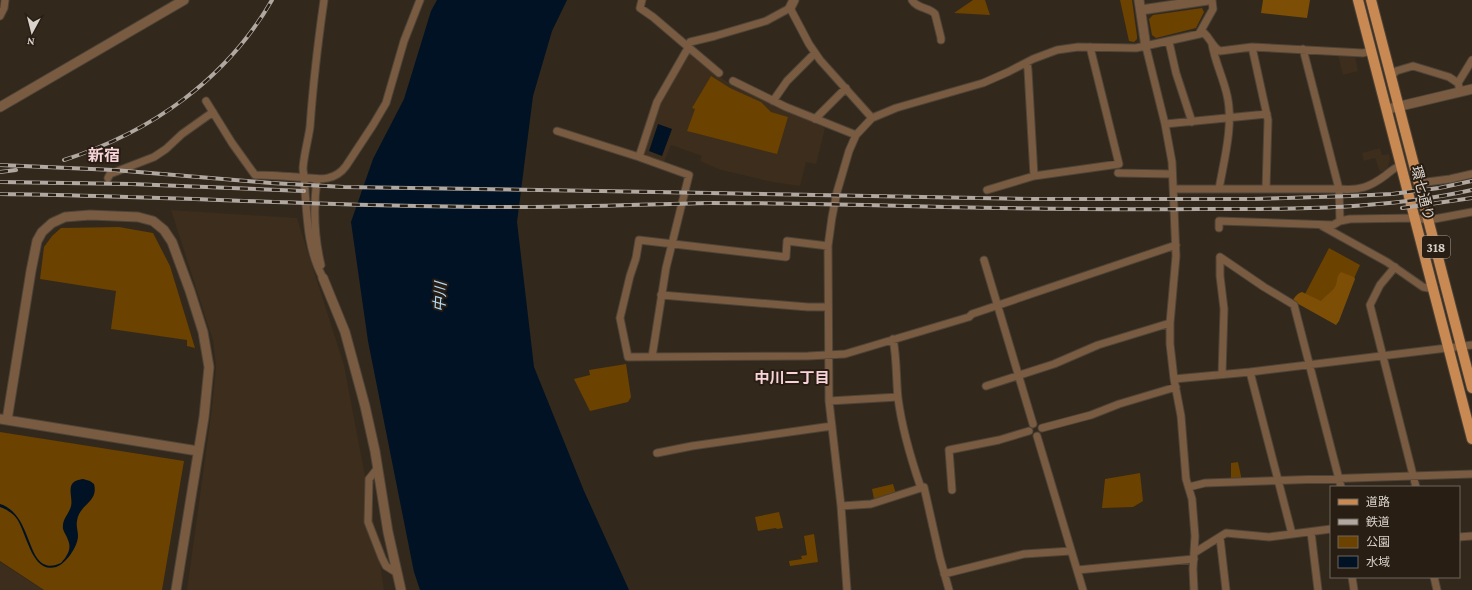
<svg xmlns="http://www.w3.org/2000/svg" width="1472" height="590" font-family="'Crimson Pro','Noto Sans JP',serif">
<style>
.built{fill:#3c2d1c}
.green{fill:#6b4200}
.forest{fill:#7c4e06}
.water{fill:#001224}
.lines{fill:none;stroke-linecap:round;stroke-linejoin:round}
.minor-casing{stroke:#4d4338;stroke-width:9}
.tertiary-casing{stroke:#4d4338;stroke-width:11}
.primary-casing{stroke:#4d4338;stroke-width:12}
.minor{stroke:#795b41;stroke-width:7}
.tertiary{stroke:#795b41;stroke-width:9}
.primary{stroke:#c88953;stroke-width:10}
.rail-casing{stroke:#b1a9a1;stroke-width:4}
.rail{stroke:#281e13;stroke-width:2.5;stroke-dasharray:8;stroke-linecap:butt}
.labels{text-anchor:middle;dominant-baseline:central;stroke-width:4;stroke-linejoin:round;paint-order:stroke}
.shield{fill:#281e13;stroke:#a59d94;stroke-width:1}
.shield-label{font-size:13px;font-weight:bold;fill:#dad3cc}
.street-label{font-size:14px;fill:#dad3cc;stroke:#281e13}
.water-label{font-size:15px;font-style:italic;fill:#b2dcfb;stroke:#281e13}
.neighbourhood-label{font-size:15px;font-weight:bold;fill:#f8d4da;stroke:#281e13}
.quarter-label{font-size:16px;font-weight:bold;fill:#f8d4da;stroke:#281e13}
</style>
<rect width="100%" height="100%" fill="#32281c"/>
<!-- built -->
<path class="built" d="M688,54H692L723,79L734,86L735,85L825,128L816,164L806,162L800,186L772,182L721,170L700,161L702,156L671,145L664,162L643,155L660,103Z
M1338,55L1355,56L1358,71L1343,75Z
M1380,148L1382,155L1389,154L1390,159L1388,167L1384,171L1380,172L1375,158L1364,161L1362,153Z
M171,210L297,218L344,365L376,534L384,590H187L211,415L216,367L213,341Z
M0,562L43,590H0Z"/>
<!-- green -->
<path class="green" d="M973,0H985L990,15L954,13Z
M1120,0H1132L1137,36V39L1134,42L1129,41Z
M1202,8L1204,12L1196,28L1156,38L1152,35L1149,19L1153,15Z
M711,76L730,88L761,102L771,112L788,117L777,154L687,131L695,109L692,108Z
M119,227L153,233L170,266L195,348L187,346V340L111,329L116,291L40,279L44,247L52,236L61,228Z
M1329,248L1360,265L1336,319L1305,294Z
M626,364L631,397L628,402L590,411L574,379L590,375L589,370Z
M0,432L184,461L162,590H44L0,561Z
M1238,462L1242,481L1231,482V463Z
M1140,473L1143,501L1133,507L1102,508L1105,479Z
M893,484L896,494L874,499L872,489Z
M779,512L783,528L777,529L776,528L758,531L755,517Z
M814,534L818,562L790,566L789,561L802,559L801,556L807,555L804,536Z"/>
<!-- forest -->
<path class="forest" d="M1263,0H1310L1307,18L1261,13Z
M1341,272L1354,277L1355,279L1339,321L1336,325L1293,301C1294,297 1298,293 1302,292L1321,301C1325,296 1332,292 1335,287C1338,281 1336,276 1341,272Z"/>
<!-- water -->
<path class="water" d="M437,0H567L552,31L533,96L517,222L534,367L584,491L629,590H420L414,572L368,341L351,222L373,159L404,99L431,11Z
M658,124L672,129L662,156L649,151Z
M83,479L90,481L94,484C99,502 79,504 77,521C76,526 78,531 78,536C78,546 66,564 56,567C32,574 27,534 17,519C14,514 6,509 0,507V504C30,513 27,560 46,565C51,567 56,565 61,563C67,556 72,549 68,540C67,536 64,533 63,529C62,520 67,516 70,509C74,501 68,491 72,484C75,480 78,480 83,479Z"/>
<g class="lines">
<defs>
<path id="minor" d="M642,0L640,8L653,17L687,46L690,42L715,36L766,21L790,8L809,44L820,60L872,118L856,135L849,151L837,192L832,217L828,246L829,401L841,506L847,590
M912,0C917,9 929,7 935,14L941,38V40
M0,16L4,8L5,0
M1199,34L1213,9L1212,0
M1169,42L1176,73L1192,122
M1212,44C1215,62 1223,77 1227,95C1234,124 1224,160 1219,189
M687,46L719,73
M1146,47L1165,124L1172,162L1176,256L1170,323V344L1174,379L1181,416L1186,479L1192,499L1195,536L1193,569L1194,590
M1252,47L1268,120L1266,189
M1027,63L1028,70L1034,176
M1391,77L1396,71L1413,66L1449,77L1458,83
M733,81L786,107L856,135
M1459,87L1458,83L1472,60
M206,101L232,143L255,175C268,175 282,176 296,177C314,178 333,184 346,166L373,125L386,103L404,41L420,0
M773,101L787,81L815,53
M872,118L896,108L983,83L1008,72L1033,59L1057,50L1078,47L1136,48L1204,33C1211,39 1212,47 1220,51L1252,47L1363,53L1371,51
M815,119L846,88
M1165,124L1267,114
M557,131L639,157L689,175L666,268L652,357
M639,157L657,102L688,48
M1118,173L1172,174
M108,178L110,174L154,157L166,149L182,134L213,112
M317,179C313,209 314,236 321,265
M1419,183L1450,179L1472,174
M1174,189H1339L1303,49
M987,190L1034,176L1119,164L1090,47
M1340,221L1339,189C1359,191 1370,187 1386,175C1391,171 1395,167 1402,165
M1322,226L1387,262L1423,287L1434,289
M1219,228V221L1333,225L1340,221L1350,219L1415,218L1429,220L1472,212
M828,246L787,241L786,257L639,240L636,258L630,276L620,318L628,357L808,356L845,354L969,317L972,314L1176,245
M1220,257L1264,287L1294,305L1341,487
M1220,257V276L1224,309L1222,374
M984,260L1033,424
M1395,267L1380,285L1370,305L1416,487
M323,278C306,247 307,211 304,177C304,174 303,172 303,168C304,154 308,141 310,127C313,84 318,42 324,0
M661,295L808,307H828
M893,339C897,359 896,379 898,398C902,429 911,459 921,488
M1250,372L1292,534
M1174,379L1250,372L1472,345
M986,386L1054,364L1098,345L1170,323
M829,401L898,397
M1042,428L1091,415L1119,404L1176,387
M1037,436L1083,590
M657,453L692,446L832,426
M377,469L369,479L368,522L382,558L386,566L397,573
M1189,487L1205,483L1472,474
M952,490L949,450L999,440L1029,431
M841,506L871,504L924,487L940,558L949,590
M1311,532L1318,590
M1459,537L1472,536
M1220,538L1226,590
M1194,553L1226,533L1269,537L1331,529
M1077,570L1194,559
M944,574L1024,554L1071,551
M1352,577L1354,590
M1434,577L1437,590"/>
<path id="tertiary" d="M1139,0L1146,47
M790,8L794,0
M1141,10L1208,0
M0,107L184,0
M1388,109L1472,89
M323,278L345,332L365,406L375,451L388,532L401,590
M0,419L198,451
M7,420L31,271L37,241L42,232L52,223L65,217L90,215L138,217L153,221L164,230L172,242L190,291L203,332L209,367L204,417L176,590"/>
<path id="primary" d="M1358,0L1472,439
M1371,0L1472,388"/>
</defs>
<!-- minor casing -->
<use href="#minor" class="minor-casing"/>
<!-- tertiary casing -->
<use href="#tertiary" class="tertiary-casing"/>
<!-- primary casing -->
<use href="#primary" class="primary-casing"/>
<!-- minor -->
<use href="#minor" class="minor"/>
<!-- tertiary -->
<use href="#tertiary" class="tertiary"/>
<!-- primary -->
<use href="#primary" class="primary"/>
<defs>
<path id="rail" d="M64,160C151,132 226,80 272,0
M0,165L114,170L271,183L344,187L600,191L1033,199H1253L1350,196L1392,194L1439,188L1472,181
M0,172L16,170
M0,182L131,184L304,191
M0,194C178,196 355,208 533,207C592,207 651,204 711,203C762,203 814,204 866,205C977,208 1088,210 1199,209C1290,209 1383,210 1472,190
M1402,208L1472,198"/>
</defs>
<!-- rail casing -->
<use href="#rail" class="rail-casing"/>
<!-- rail -->
<use href="#rail" class="rail"/>
</g>
<g class="labels">
<!-- shield labels -->
<rect class="shield" x="1422" y="236" width="28" height="22" rx="3"/>
<g class="shield-label">
<text x="1436" y="247">318</text>
</g>
<!-- street labels -->
<g class="street-label">
<text transform="translate(1423 193) rotate(76)">環七通り</text>
</g>
<!-- water labels -->
<g class="water-label">
<text transform="translate(440 297) rotate(-87)">中川</text>
</g>
<!-- neighbourhood labels -->
<g class="neighbourhood-label">
<text x="792" y="378">中川二丁目</text>
</g>
<!-- quarter labels -->
<g class="quarter-label">
<text x="104" y="155">新宿</text>
</g>
</g>
<!-- legend -->
<rect x="1330" y="486" width="130" height="92" fill="#281e13" stroke="#6f665d"/>
<rect x="1338" y="499" width="20" height="6" fill="#c88953" stroke="#6f665d"/>
<text x="1366" y="506" font-size="12" fill="#dad3cc">道路</text>
<rect x="1338" y="519" width="20" height="6" fill="#b1a9a1" stroke="#6f665d"/>
<text x="1366" y="526" font-size="12" fill="#dad3cc">鉄道</text>
<rect x="1338" y="536" width="20" height="12" fill="#6b4200" stroke="#6f665d"/>
<text x="1366" y="546" font-size="12" fill="#dad3cc">公園</text>
<rect x="1338" y="556" width="20" height="12" fill="#001224" stroke="#6f665d"/>
<text x="1366" y="566" font-size="12" fill="#dad3cc">水域</text>
<!-- north arrow -->
<g transform="translate(32 32) rotate(187)" stroke="#281e13" stroke-width="3" paint-order="stroke">
<path d="M0-3L7 15L0 10L-7 15Z" fill="#dad3cc"/>
<text y="-6" font-size="11" font-weight="bold" text-anchor="middle" fill="#dad3cc">N</text>
</g>
</svg>
